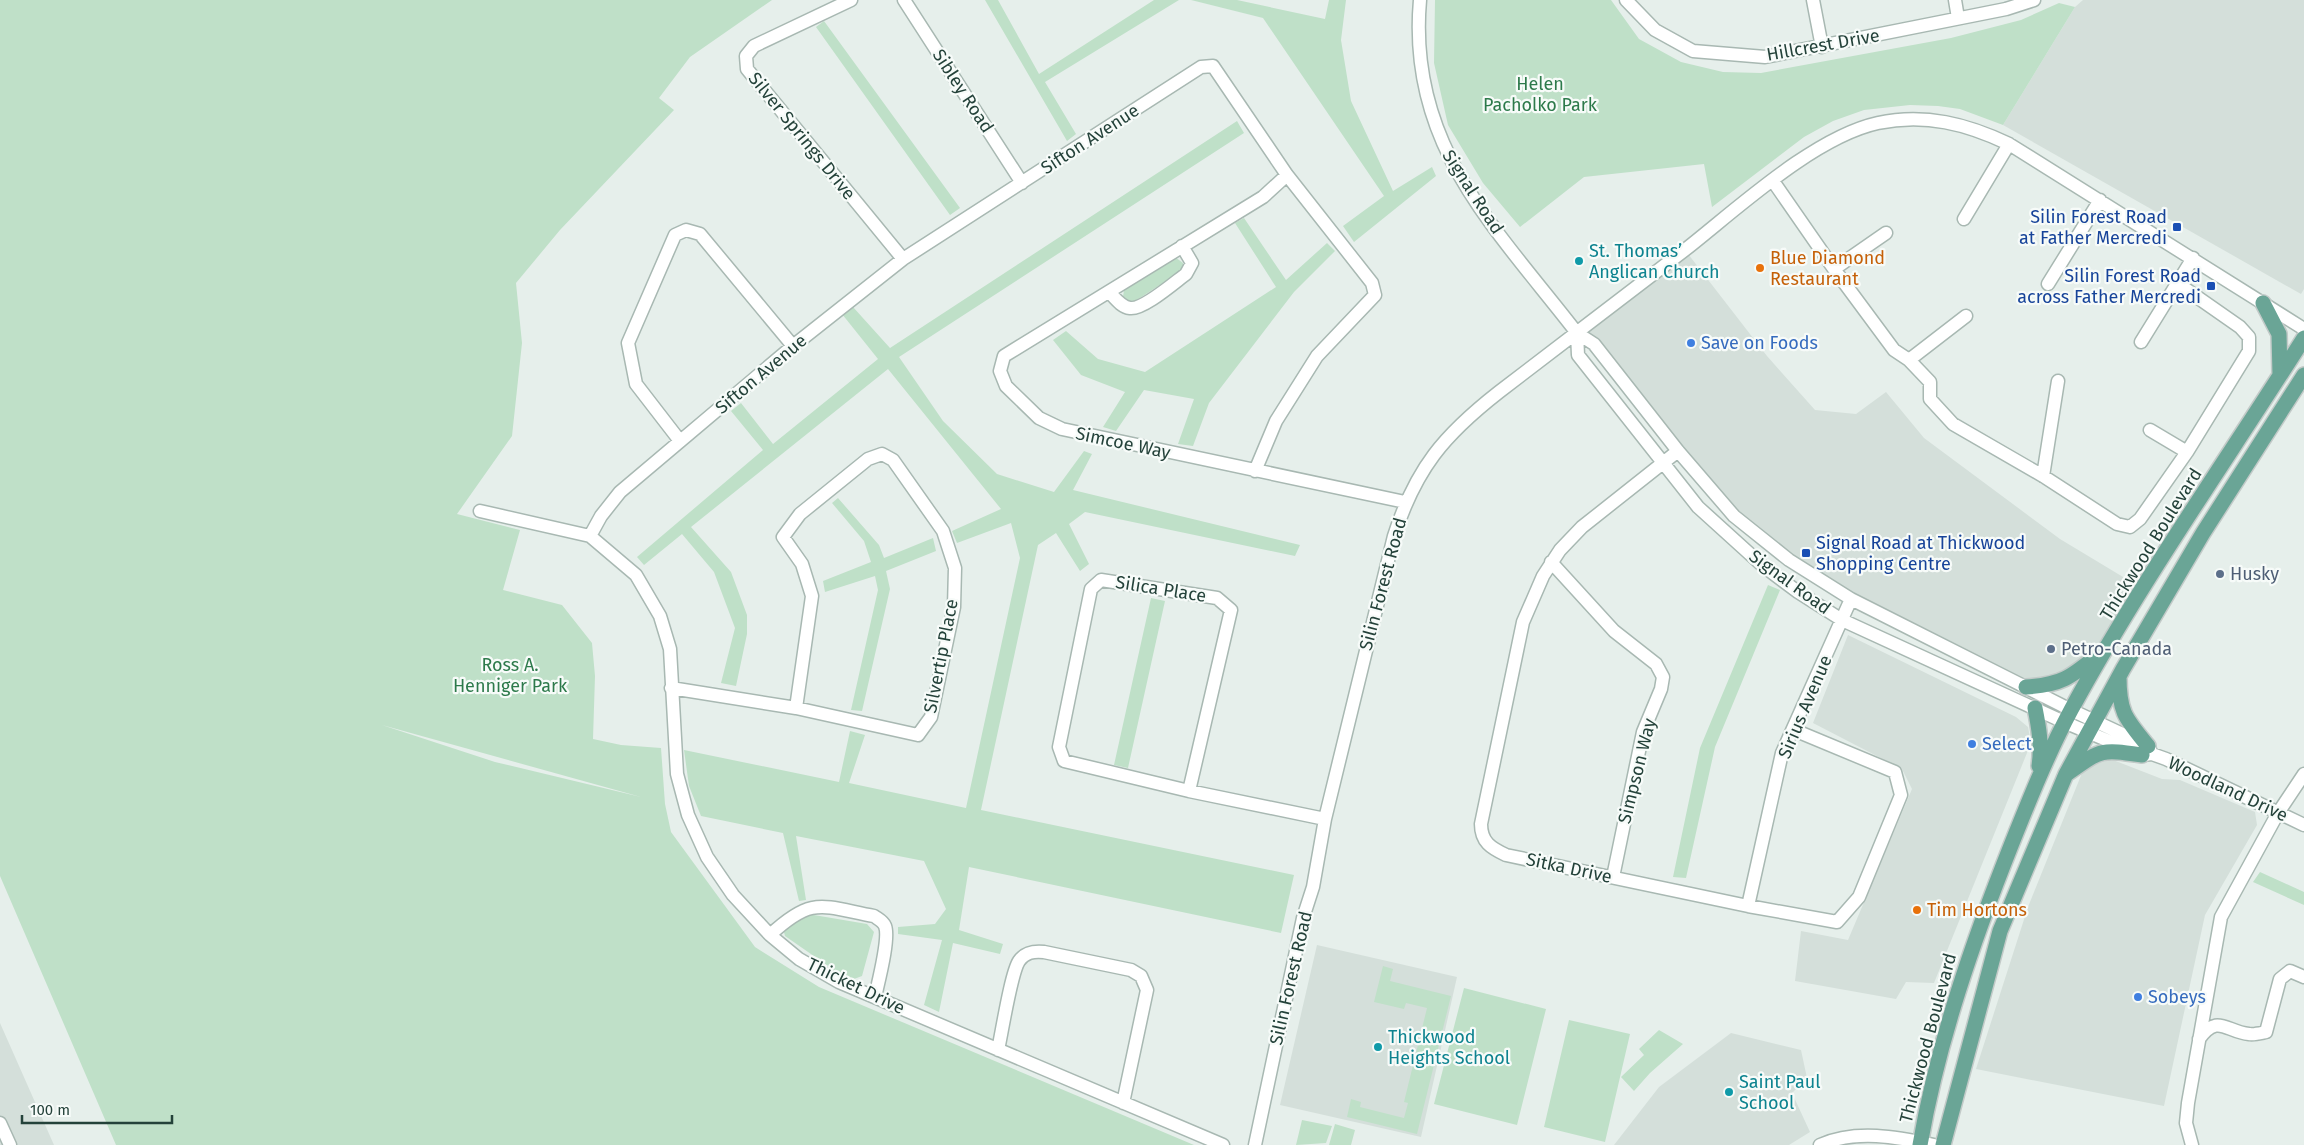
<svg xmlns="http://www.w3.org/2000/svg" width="2304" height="1145" font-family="'Fira Sans',sans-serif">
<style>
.built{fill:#d4dfda}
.green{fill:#bfe0c8;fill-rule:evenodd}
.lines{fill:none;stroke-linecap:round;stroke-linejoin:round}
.minor-casing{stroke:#a8b8b2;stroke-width:15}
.major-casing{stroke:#c2cac8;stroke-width:18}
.minor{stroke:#fff;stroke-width:12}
.major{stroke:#6aa596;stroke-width:15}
.transit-dot{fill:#1a4fb4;stroke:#f7fbf9;stroke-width:2}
.culture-dot{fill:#0f9aa8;stroke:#f7fbf9;stroke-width:2}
.food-dot{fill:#e8710a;stroke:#f7fbf9;stroke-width:2}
.shop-dot{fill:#3f7fe0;stroke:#f7fbf9;stroke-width:2}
.service-dot{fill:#5c6f8a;stroke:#f7fbf9;stroke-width:2}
.labels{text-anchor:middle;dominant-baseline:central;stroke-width:4.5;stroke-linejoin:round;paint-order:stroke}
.street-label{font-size:18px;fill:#24423a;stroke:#f7fbf9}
.park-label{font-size:18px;fill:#2d7a4b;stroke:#f7fbf9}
.transit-label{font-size:18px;fill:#164399;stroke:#f7fbf9;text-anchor:end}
.culture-label{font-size:18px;fill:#0d838f;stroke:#f7fbf9;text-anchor:start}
.food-label{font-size:18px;fill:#c56008;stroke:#f7fbf9;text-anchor:start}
.shop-label{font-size:18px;fill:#366cbe;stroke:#f7fbf9;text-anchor:start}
.service-label{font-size:18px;fill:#4e5e75;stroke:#f7fbf9;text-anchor:start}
</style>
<rect width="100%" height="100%" fill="#e6efeb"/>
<!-- built -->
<path class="built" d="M2083,0H2304V289L2301,294L2003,125L2075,7Z
M1685,250L1767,356L1815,410L1856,414L1886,392L1924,438L2060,539L2143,589L2107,648L2075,674L2026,687L1851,599L1734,516L1577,333Z
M1848,635L2016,717L2028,727L2031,743L1934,983L1906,982L1896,999L1795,981L1801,931L1848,940L1912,789L1902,769L1813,723Z
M2108,758L2162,779L2180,780L2255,812L2257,825L2205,915L2164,1106L1976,1069L2028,907L2084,768L2095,759Z
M1317,945L1457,977L1421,1137L1280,1105Z
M0,1023L54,1145H0Z
M1731,1033L1801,1050L1807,1078L1792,1093L1810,1132L1789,1145H1614L1659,1087Z"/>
<!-- green -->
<path class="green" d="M0,0H772L690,57L659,98L674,110L560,230L516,283L522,343L512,436L457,514L520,530L503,590L562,605L592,643L595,676L593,739L621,745L661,748L665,804L671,832L755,947L819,987L1194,1145H116L0,876ZM382,725L641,797L495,762Z
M985,0H998L1039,74L1154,0H1179L1045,82L1076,134L1067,141Z
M1191,0H1237L1325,19L1329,0H1346L1341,40L1351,101L1393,191L1432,167L1436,176L1354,242L1343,226L1384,196L1263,18Z
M1435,0H1611L1639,39L1681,62L1723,72L1761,73L1951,38L2021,20L2059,3L2075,7L2003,125L1960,109L1938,106L1910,105L1864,110L1833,121L1804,137L1712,207L1704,164L1584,177L1520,227L1483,183L1448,125L1434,63Z
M824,21L960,208L950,215L816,27Z
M1237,121L1244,133L899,357L943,421L997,474L1054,492L1084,451L1092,454L1073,490L1300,545L1295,556L1085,512L1069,524L1089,564L1080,571L1056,533L1038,545L981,810L1294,875L1281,933L969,867L959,930L1003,944L1000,954L953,943L939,1012L924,1005L942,940L898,934V927L935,924L946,909L924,861L796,836L806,900L799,901L783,833L701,816L689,786L684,750L839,782L850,731L865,735L849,783L966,808L1020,558L1011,523L957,543L952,531L1001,509L888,369L691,527L731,572L747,615V634L736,686L721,683L735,628L714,572L682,534L644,565L637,557L763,450L731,411L741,403L773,444L878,359L842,314L853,307L890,348Z
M1244,218L1286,280L1327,243L1335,251L1294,292L1209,403L1193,446L1178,444L1194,399L1144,390L1116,431L1103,427L1125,392L1081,375L1053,340L1066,331L1098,359L1145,372L1276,287L1235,223Z
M1175,257L1183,263V270L1132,303L1123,297L1124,290Z
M838,498L879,545L884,558L933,538L936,551L886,571L890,589L862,711L851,710L878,590L875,576L825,592L823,581L871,562L864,541L832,503Z
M1768,585L1780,590L1715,747L1686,878L1673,877L1700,748Z
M1151,598L1165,601L1128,768L1114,765Z
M2260,872L2304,892V905L2253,882Z
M808,914L867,924L874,932L862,976L854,979L834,970L785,936L783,928Z
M1383,966L1393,969L1390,981L1451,996L1417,1134L1347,1117L1351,1099L1361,1102L1360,1107L1404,1118L1408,1103L1404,1102L1427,1008L1406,1003L1404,1009L1374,1002Z
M1464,988L1546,1009L1517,1125L1434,1104Z
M1569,1020L1630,1034L1605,1142L1544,1127Z
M1659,1030L1683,1044L1650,1073L1634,1091L1621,1077L1644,1055L1639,1049Z
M1302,1120L1332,1126L1326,1143L1296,1145Z
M1335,1124L1355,1130L1351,1145H1329Z"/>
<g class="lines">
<defs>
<path id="minor" d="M851,0L754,46L746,56L747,69L903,259
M904,0L1022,183
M1420,0C1407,145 1495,227 1577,333L1594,344L1678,451L1734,516L1789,560L1851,599L2071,710L2148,746L2152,754
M1626,0L1655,30L1693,51L1765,57L2006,9L2034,0
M1813,0L1822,47
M1955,0L1958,18
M1287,175L1263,197L1004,356L1000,371L1006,386L1039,418L1062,429L1405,502
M1773,181L1834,269L1894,350L1909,360L1930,382V399L1953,424L2043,476L2117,524L2130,527L2140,519L2187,452L2249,351V337L2240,327L2177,283
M1964,219L2009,144
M1834,269L1886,233
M2048,284L2100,200
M1109,292C1115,298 1121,307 1130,308C1143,310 1175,282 1186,274L1192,263L1182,246
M1577,333L1578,355L1698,507L1762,565L1798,592L1842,620L2064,722L2142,755L2152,754L2166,759L2304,825
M2141,342L2193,258
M1909,360L1966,316
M2150,430L2187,452
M680,441L636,384L628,343L675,235L686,230L700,234L793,346
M1678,451L1582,527L1560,550L1543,576L1523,622L1481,824C1481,842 1491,848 1506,855L1748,906L1837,922L1859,897L1901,795L1895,772L1794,730
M2043,476L2058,381
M480,511L590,536L636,575L660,616L670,649L677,774L688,815L707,857L733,895L770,935L799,959L839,982L1223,1145
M590,536L601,516L620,492L793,346L903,259L1201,67L1213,66L1287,175L1372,283L1375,295L1317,356L1276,421L1255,471
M1551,562L1614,631L1656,664L1663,677L1661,689L1643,732L1613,877
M671,688L796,708L918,735L931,717L954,607L955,568L943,531L893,460L882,454L868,459L800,514L783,537L802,564L812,596L796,708
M1189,791L1231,610L1217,598L1101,580L1091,589L1059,747L1064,761L1189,791L1325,819
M1748,906L1782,753L1851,599
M770,935C812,896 821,906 874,916C878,919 883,921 885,926C890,938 878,983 875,997
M2199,1039C2218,1013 2226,1032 2249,1034C2254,1035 2261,1033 2266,1032L2280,979L2290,971L2304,977
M998,1050C1002,1032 1011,973 1019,961C1025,952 1034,951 1044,952L1131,970L1141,976L1147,990L1123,1103
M0,1123L10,1145
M1255,1145L1303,918L1313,887L1325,819L1394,536C1416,468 1444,435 1499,392C1561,344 1624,297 1686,249C1737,209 1814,137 1878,123C1925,113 1967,124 2009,144L2304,329
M1820,1145C1856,1129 1897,1137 1934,1145
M2192,1145L2186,1123L2188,1103L2221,917L2278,813L2304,774"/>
<path id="major" d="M2263,303L2279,334L2280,375
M2119,677C2119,713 2126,719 2148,746
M2026,687C2062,685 2071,677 2098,655
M2035,708C2039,728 2042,746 2039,766
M2068,773C2102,749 2100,749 2142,755
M1920,1145C1938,1041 1973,941 2012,843C2030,798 2048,753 2071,710C2140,583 2226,461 2304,338
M1943,1145L2000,931L2066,774L2123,669L2203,533L2304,375"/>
</defs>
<!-- minor casing -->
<use href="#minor" class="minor-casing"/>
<!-- major casing -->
<use href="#major" class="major-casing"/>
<!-- minor -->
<use href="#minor" class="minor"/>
<!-- major -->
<use href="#major" class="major"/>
</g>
<!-- markers -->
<g class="transit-dot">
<rect x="2172" y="222" width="10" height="10" rx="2.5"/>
<rect x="2206" y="281" width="10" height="10" rx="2.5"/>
<rect x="1801" y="548" width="10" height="10" rx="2.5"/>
</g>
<g class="culture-dot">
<circle cx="1579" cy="261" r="5"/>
<circle cx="1378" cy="1047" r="5"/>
<circle cx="1729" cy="1092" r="5"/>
</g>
<g class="food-dot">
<circle cx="1760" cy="268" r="5"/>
<circle cx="1917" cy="910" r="5"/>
</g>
<g class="shop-dot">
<circle cx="1691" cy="343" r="5"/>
<circle cx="1972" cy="744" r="5"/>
<circle cx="2138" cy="997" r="5"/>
</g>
<g class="service-dot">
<circle cx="2220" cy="574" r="5"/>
<circle cx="2051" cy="649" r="5"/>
</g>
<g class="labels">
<!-- street labels -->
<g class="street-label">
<text transform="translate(1823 45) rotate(-10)">Hillcrest Drive</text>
<text transform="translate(963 91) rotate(57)">Sibley Road</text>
<text transform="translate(802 136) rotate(51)">Silver Springs Drive</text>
<text transform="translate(1090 139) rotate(-33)">Sifton Avenue</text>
<text transform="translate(1473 192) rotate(57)">Signal Road</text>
<text transform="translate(761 374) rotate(-40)">Sifton Avenue</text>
<text transform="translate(1123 443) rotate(12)">Simcoe Way</text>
<text transform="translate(2151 544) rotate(-58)">Thickwood Boulevard</text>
<text transform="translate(1790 582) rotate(36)">Signal Road</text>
<text transform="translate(1383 584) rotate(-75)">Silin Forest Road</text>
<text transform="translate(1161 589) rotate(9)">Silica Place</text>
<text transform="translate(941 656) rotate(-79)">Silvertip Place</text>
<text transform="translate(1805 707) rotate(-67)">Sirius Avenue</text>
<text transform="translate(1637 771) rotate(-76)">Simpson Way</text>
<text transform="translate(2228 789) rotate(25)">Woodland Drive</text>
<text transform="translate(1569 868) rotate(12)">Sitka Drive</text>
<text transform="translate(1291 978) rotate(-77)">Silin Forest Road</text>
<text transform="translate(856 986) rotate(26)">Thicket Drive</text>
<text transform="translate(1928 1038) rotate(-75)">Thickwood Boulevard</text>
</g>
<!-- park labels -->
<g class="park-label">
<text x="1540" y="84">Helen<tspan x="1540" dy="21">Pacholko Park</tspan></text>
<text x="510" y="665">Ross A.<tspan x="510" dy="21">Henniger Park</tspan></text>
</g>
<!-- transit labels -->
<g class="transit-label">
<text x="2167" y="217">Silin Forest Road<tspan x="2167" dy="21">at Father Mercredi</tspan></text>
<text x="2201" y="276">Silin Forest Road<tspan x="2201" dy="21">across Father Mercredi</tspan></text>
<text x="1816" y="543" text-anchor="start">Signal Road at Thickwood<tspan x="1816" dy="21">Shopping Centre</tspan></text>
</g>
<!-- culture labels -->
<g class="culture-label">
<text x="1589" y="251">St. Thomas’<tspan x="1589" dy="21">Anglican Church</tspan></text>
<text x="1388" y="1037">Thickwood<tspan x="1388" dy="21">Heights School</tspan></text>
<text x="1739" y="1082">Saint Paul<tspan x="1739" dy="21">School</tspan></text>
</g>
<!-- food labels -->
<g class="food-label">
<text x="1770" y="258">Blue Diamond<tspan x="1770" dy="21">Restaurant</tspan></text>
<text x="1927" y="910">Tim Hortons</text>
</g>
<!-- shop labels -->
<g class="shop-label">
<text x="1701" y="343">Save on Foods</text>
<text x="1982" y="744">Select</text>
<text x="2148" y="997">Sobeys</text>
</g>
<!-- service labels -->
<g class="service-label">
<text x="2230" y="574">Husky</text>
<text x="2061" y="649">Petro-Canada</text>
</g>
</g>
<!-- scale -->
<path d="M22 1115v8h150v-8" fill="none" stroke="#24423a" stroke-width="2.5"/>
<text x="30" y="1115" font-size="15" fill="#24423a" stroke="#f7fbf9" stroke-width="4" paint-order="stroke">100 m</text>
</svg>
